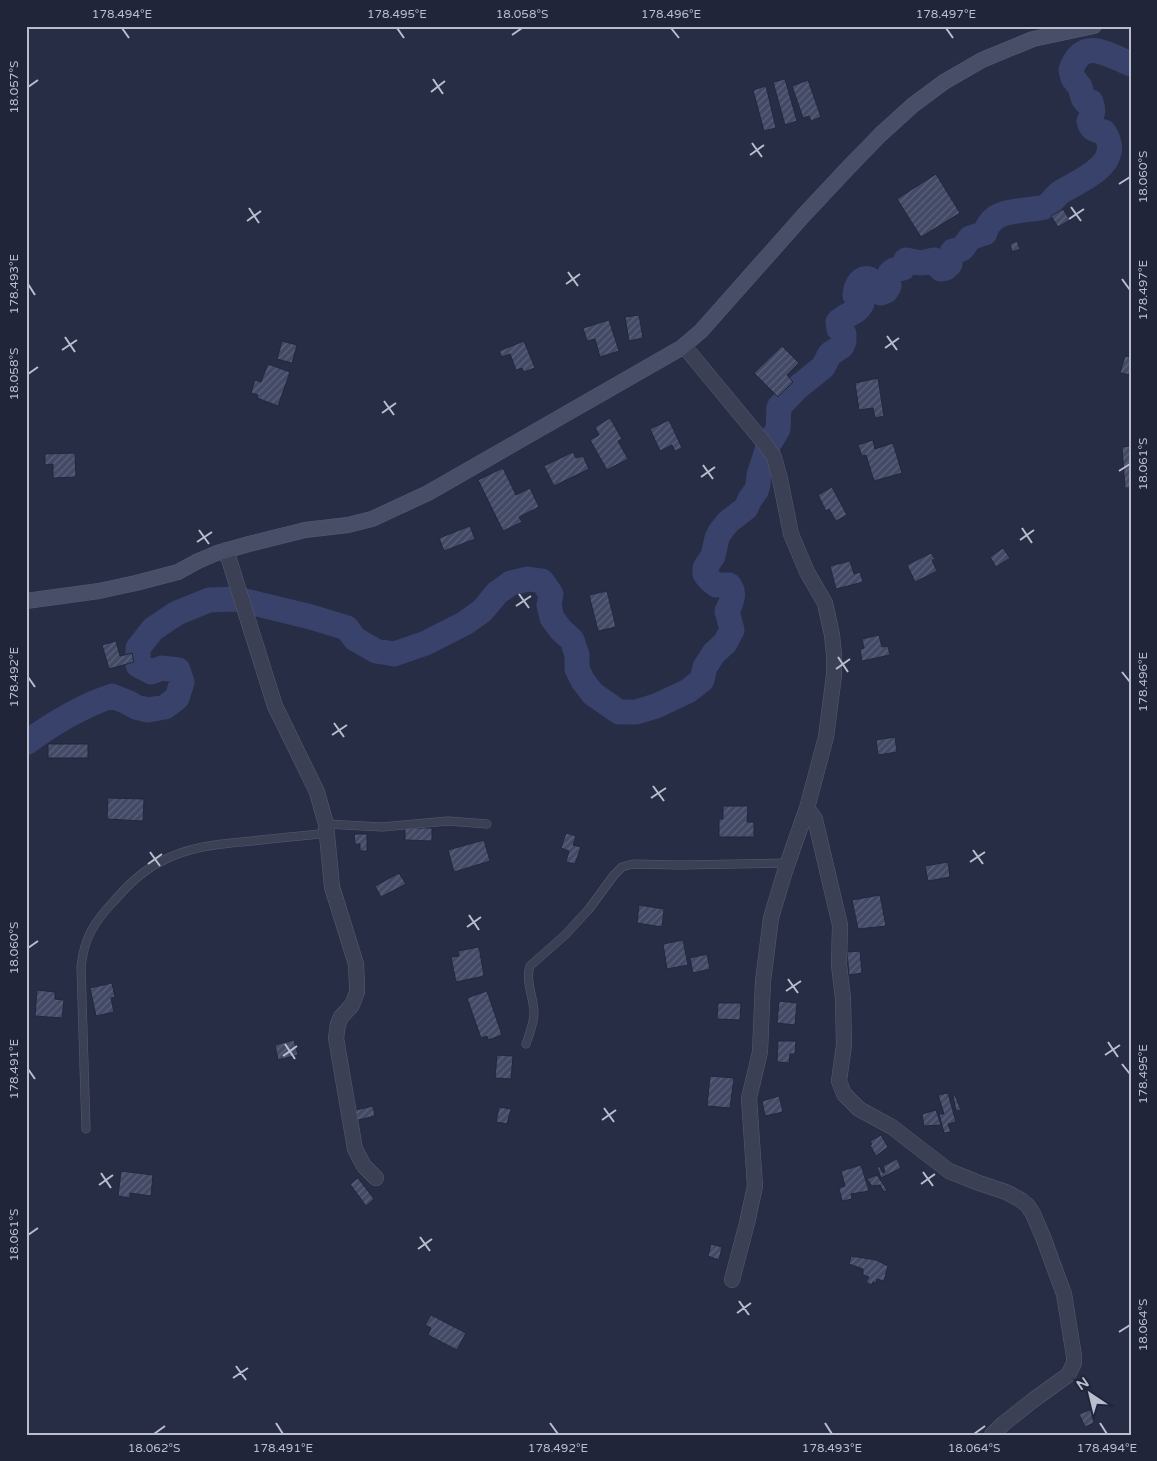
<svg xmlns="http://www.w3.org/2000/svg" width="1157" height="1461" font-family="'Varela Round',sans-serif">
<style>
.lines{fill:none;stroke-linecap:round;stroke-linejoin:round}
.river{stroke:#38426b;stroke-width:25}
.building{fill:url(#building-hatch);stroke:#22273c}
.lane-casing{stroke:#575b6f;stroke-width:9}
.street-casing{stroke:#575b6f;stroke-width:16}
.secondary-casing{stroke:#575b6f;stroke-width:16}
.lane{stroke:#3b4055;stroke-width:8}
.street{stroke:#3b4055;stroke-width:15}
.secondary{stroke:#494e68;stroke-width:15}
.ticks{fill:none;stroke:#b9bdce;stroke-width:2}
.neatline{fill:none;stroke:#b9bdce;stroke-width:2}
.ticks-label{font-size:12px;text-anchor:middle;fill:#b9bdce}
</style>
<defs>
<pattern id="building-hatch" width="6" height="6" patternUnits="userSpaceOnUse" patternTransform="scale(1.25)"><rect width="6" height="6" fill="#434a66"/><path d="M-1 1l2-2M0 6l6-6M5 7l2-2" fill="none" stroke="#5c627b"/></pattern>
</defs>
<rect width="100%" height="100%" fill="#262d45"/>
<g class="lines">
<!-- river -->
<path class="river" d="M26,743C52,724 82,706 112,696L127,702L136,707L148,710L165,707L177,698L182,682L178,670L162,668L151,672L138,665V648L153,629L177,613L209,600L237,599L311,617L347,628L355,639L376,651L394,654L426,643L465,623L482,611L497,593L511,583L528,579L542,581L551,594L549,605L552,618L561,630L572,640L577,655V669L583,681L593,694L619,712H636L656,706L688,691L702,680L705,667L714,653L725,643L732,630L727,611C731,603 736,594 729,585H716L710,580L705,574V568L713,556L717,538L720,532L728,522L746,508L750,499L756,491L758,485L759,475L769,444L778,429L779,407L797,388L823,367L830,354L842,346L844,341V334L839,329L838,322C846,314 857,314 862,303L860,299L855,295C856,278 871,271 877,290L881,293L886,291L889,286L888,281L890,273L894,270L903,268L906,260L921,263L934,260L941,269L946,268L950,264L951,254L953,251L962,249L970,238L985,233C986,230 987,226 990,223C998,211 1019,211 1033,209C1037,208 1040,209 1044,207C1051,204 1055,196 1061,192C1081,180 1125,163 1104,132C1095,130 1091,130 1089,121C1093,114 1094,110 1091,102H1086L1083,98L1080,87L1073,78L1071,70C1083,35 1109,56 1131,64"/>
</g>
<!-- building -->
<path class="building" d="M785,79L797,121L785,125L773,82Z
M808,80L821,117L811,121L809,116L803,118L792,86Z
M766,86L776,128L764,131L753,90Z
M936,174L960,213L921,237L897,199Z
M1063,209L1070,220L1058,227L1051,216Z
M1017,241L1020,249L1012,252L1010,244Z
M639,315L643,338L629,341L625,317Z
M609,320L619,351L600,357L595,339L587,341L583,328Z
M282,341L297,345L292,363L277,359Z
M524,341L535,368L524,372L522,368L516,370L510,354L502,357L499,351Z
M782,346L799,363L787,375L793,382L778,397L754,373Z
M1125,356L1131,357V375L1120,373Z
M268,364L290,372L278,406L257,398L258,395L251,393L255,380L261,382Z
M878,378L884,416L875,418L873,408L859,410L855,383Z
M610,418L622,439L618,441L628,459L607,470L590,440L599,435L595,427Z
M669,420L682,448L675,451L672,445L660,451L650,429Z
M873,440L875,449L893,443L902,473L874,481L866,455L862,456L858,445Z
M1131,446V488H1125L1122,447Z
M573,452L576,458L583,456L589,469L554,486L544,466Z
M75,453L76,477L53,478V464L45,465V454Z
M503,468L516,495L530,488L539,507L519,517L522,522L503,531L478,480Z
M832,487L847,515L836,521L829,509L826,511L818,495Z
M470,526L475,539L444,551L439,538Z
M1003,548L1010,558L996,567L990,557Z
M931,553L935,559L932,560L937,571L915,582L907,565Z
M850,561L854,574L860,572L863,582L836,589L830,566Z
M607,591L616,627L598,631L589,595Z
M879,635L882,647L888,646L890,655L862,661L860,649L864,648L862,639Z
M116,641L120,656L132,653L134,662L109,669L102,645Z
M895,737L897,752L878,755L876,740Z
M48,744H88V758H48Z
M108,798L144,799L143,821L107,819Z
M723,806H748L747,822H754V837H719V819H723Z
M405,828H432V841L405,840Z
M566,833L576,836L573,845L581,847L575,864L566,862L569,851L561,848Z
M354,834H367V851H360V844H355Z
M484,840L490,861L454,872L448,850Z
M948,862L950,877L928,881L925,866Z
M399,873L406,884L381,897L375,886Z
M880,895L886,926L858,929L852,900Z
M639,905L664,909L662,927L637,923Z
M683,940L688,965L667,969L663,944Z
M479,947L484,976L456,982L451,957L459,956L458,951Z
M860,951L862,973L849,975L847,952Z
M707,954L710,969L693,973L690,958Z
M112,983L115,997L111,998L114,1012L96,1016L90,988Z
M37,990L55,992V999L64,1000L62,1018L35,1016Z
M487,991L502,1035L488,1040L487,1036L481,1038L467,998Z
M779,1001L797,1003L795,1025L777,1023Z
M718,1003H741L740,1020L717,1019Z
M294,1040L298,1055L278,1060L275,1045Z
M778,1041H796L795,1054H790L789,1063L777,1062Z
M497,1055L513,1056L511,1079L495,1078Z
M710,1076L734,1078L730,1108L707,1106Z
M948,1093L956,1122L948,1124L951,1132L944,1133L939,1114H944L938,1095Z
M955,1095L961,1110L956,1111L953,1096Z
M779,1096L783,1112L765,1116L762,1101Z
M373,1106L375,1116L354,1121L352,1111Z
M499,1107L511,1109L507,1124L496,1122Z
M936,1110L941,1125L924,1126L922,1114Z
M881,1135L888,1147L876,1156L870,1145L872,1144L870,1141Z
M897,1159L901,1168L881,1178L877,1167L879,1166L883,1173L885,1172L883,1166Z
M861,1165L869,1191L851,1194L852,1199L842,1201L839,1188L845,1186L841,1171Z
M121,1171L153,1175L151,1196L130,1193V1198L118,1196Z
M877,1175L887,1190L884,1192L880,1185L872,1186L867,1179Z
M358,1178L374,1199L366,1206L350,1184Z
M711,1244L722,1247L719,1260L708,1256Z
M851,1256L876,1260L888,1266L884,1281L877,1279L876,1283L873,1282L872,1285L866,1282L869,1277L863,1275V1269L849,1264Z
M431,1315L466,1333L457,1350L428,1335L431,1328L425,1325Z
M1092,1409L1094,1423L1085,1427L1079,1414Z"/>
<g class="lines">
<defs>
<path id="lane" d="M326,824L382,827L448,821L487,824
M526,1044C529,1035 534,1023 534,1013C534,998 525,981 530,966L565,935L589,909L614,875L622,867L633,864L681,865L787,863
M86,1129L81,967C84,938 94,922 114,901C127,886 142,871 160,862C189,846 220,844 252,841C277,838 302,836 328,833"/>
<path id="street" d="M684,346L765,444L774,457L780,479L791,534L807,572L825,603L832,635L834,655V675L826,737L807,808L815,819L840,925L839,965L843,998L844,1045L839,1081L844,1094L859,1109L892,1127L949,1171L979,1183L1006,1192L1021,1200L1028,1206L1033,1214L1043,1237L1064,1294L1074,1356V1363L1068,1375L1032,1401L1003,1424L992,1435
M226,550L275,706L317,792L326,824L332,887L356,964L357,985V992L352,1005L341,1017L338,1024L336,1038L355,1149L364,1166L376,1178
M732,1280L747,1223L755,1186L749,1098L760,1052L763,981L771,918L785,871L807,808"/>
<path id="secondary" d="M26,601L99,591L136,583L178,572L198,561L217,553L249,544L305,530L348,525L372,519L428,493L681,348L701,331L803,216L847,169L881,134L913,105L944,82L982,60L1033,39L1094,26"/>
</defs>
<!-- lane casing -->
<use href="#lane" class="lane-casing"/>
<!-- street casing -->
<use href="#street" class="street-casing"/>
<!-- secondary casing -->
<use href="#secondary" class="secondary-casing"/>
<!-- lane -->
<use href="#lane" class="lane"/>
<!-- street -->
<use href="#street" class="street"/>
<!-- secondary -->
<use href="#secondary" class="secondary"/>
</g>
<!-- ticks -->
<path class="ticks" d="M122,28L129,38M397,28L404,38M671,28L679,38M946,28L953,38M512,35L522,28M433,79L443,94M28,87L38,80M431,92L445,81M752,143L762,157M750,155L764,145M1119,184L1130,177M1071,207L1081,221M249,208L259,223M1069,219L1084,209M247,221L261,211M568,272L578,286M1122,279L1130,290M28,284L35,295M566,284L580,274M887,336L897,350M65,337L75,352M885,348L899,338M62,350L77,340M28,374L38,367M384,401L394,415M382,413L396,403M703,465L713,479M1119,471L1130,464M701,477L715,467M1022,528L1032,543M199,530L209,544M1020,540L1034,530M197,542L212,532M519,594L529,608M516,606L531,596M838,657L848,672M836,669L850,659M1122,672L1130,682M28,677L35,687M334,723L344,737M332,735L347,725M653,786L664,801M651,798L666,788M973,850L983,864M150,852L160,866M970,862L985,852M148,864L162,854M469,915L479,930M467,927L481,917M28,948L38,941M788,979L798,993M786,991L801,981M1108,1042L1118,1057M285,1044L295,1059M1105,1055L1120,1045M283,1056L297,1046M1122,1064L1130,1074M28,1069L35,1079M604,1108L614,1122M602,1120L616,1110M923,1172L933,1186M101,1173L111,1188M921,1184L935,1174M99,1185L113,1175M28,1235L38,1228M420,1237L430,1251M418,1249L432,1239M739,1301L749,1315M737,1313L751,1303M1119,1332L1130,1325M236,1366L246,1380M233,1378L248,1368M276,1423L283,1434M550,1423L558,1434M825,1423L832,1434M1100,1423L1107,1434M154,1434L165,1426M974,1434L985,1426"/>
<!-- border -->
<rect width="1157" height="1461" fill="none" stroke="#20253a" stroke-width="55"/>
<!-- north arrow -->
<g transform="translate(1090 1394) rotate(325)" stroke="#20253a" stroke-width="4" paint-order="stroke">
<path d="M0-4L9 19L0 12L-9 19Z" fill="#b9bdce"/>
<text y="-8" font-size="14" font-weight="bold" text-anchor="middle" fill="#b9bdce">N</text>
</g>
<rect x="28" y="28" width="1102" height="1406" class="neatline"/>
<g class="ticks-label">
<text x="122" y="18">178.494°E</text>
<text x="397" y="18">178.495°E</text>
<text x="522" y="18">18.058°S</text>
<text x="671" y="18">178.496°E</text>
<text x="946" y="18">178.497°E</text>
<text transform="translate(14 87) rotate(-90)" y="4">18.057°S</text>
<text transform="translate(1143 177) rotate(-90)" y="4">18.060°S</text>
<text transform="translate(14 284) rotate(-90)" y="4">178.493°E</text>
<text transform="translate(1143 290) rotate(-90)" y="4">178.497°E</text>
<text transform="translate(14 374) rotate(-90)" y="4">18.058°S</text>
<text transform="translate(1143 464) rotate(-90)" y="4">18.061°S</text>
<text transform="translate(14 677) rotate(-90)" y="4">178.492°E</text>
<text transform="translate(1143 682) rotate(-90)" y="4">178.496°E</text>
<text transform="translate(14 948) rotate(-90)" y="4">18.060°S</text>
<text transform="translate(14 1069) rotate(-90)" y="4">178.491°E</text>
<text transform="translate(1143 1074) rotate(-90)" y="4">178.495°E</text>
<text transform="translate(14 1235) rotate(-90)" y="4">18.061°S</text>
<text transform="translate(1143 1325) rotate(-90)" y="4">18.064°S</text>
<text x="154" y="1452">18.062°S</text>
<text x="283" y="1452">178.491°E</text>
<text x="558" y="1452">178.492°E</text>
<text x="832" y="1452">178.493°E</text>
<text x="974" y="1452">18.064°S</text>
<text x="1107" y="1452">178.494°E</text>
</g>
</svg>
